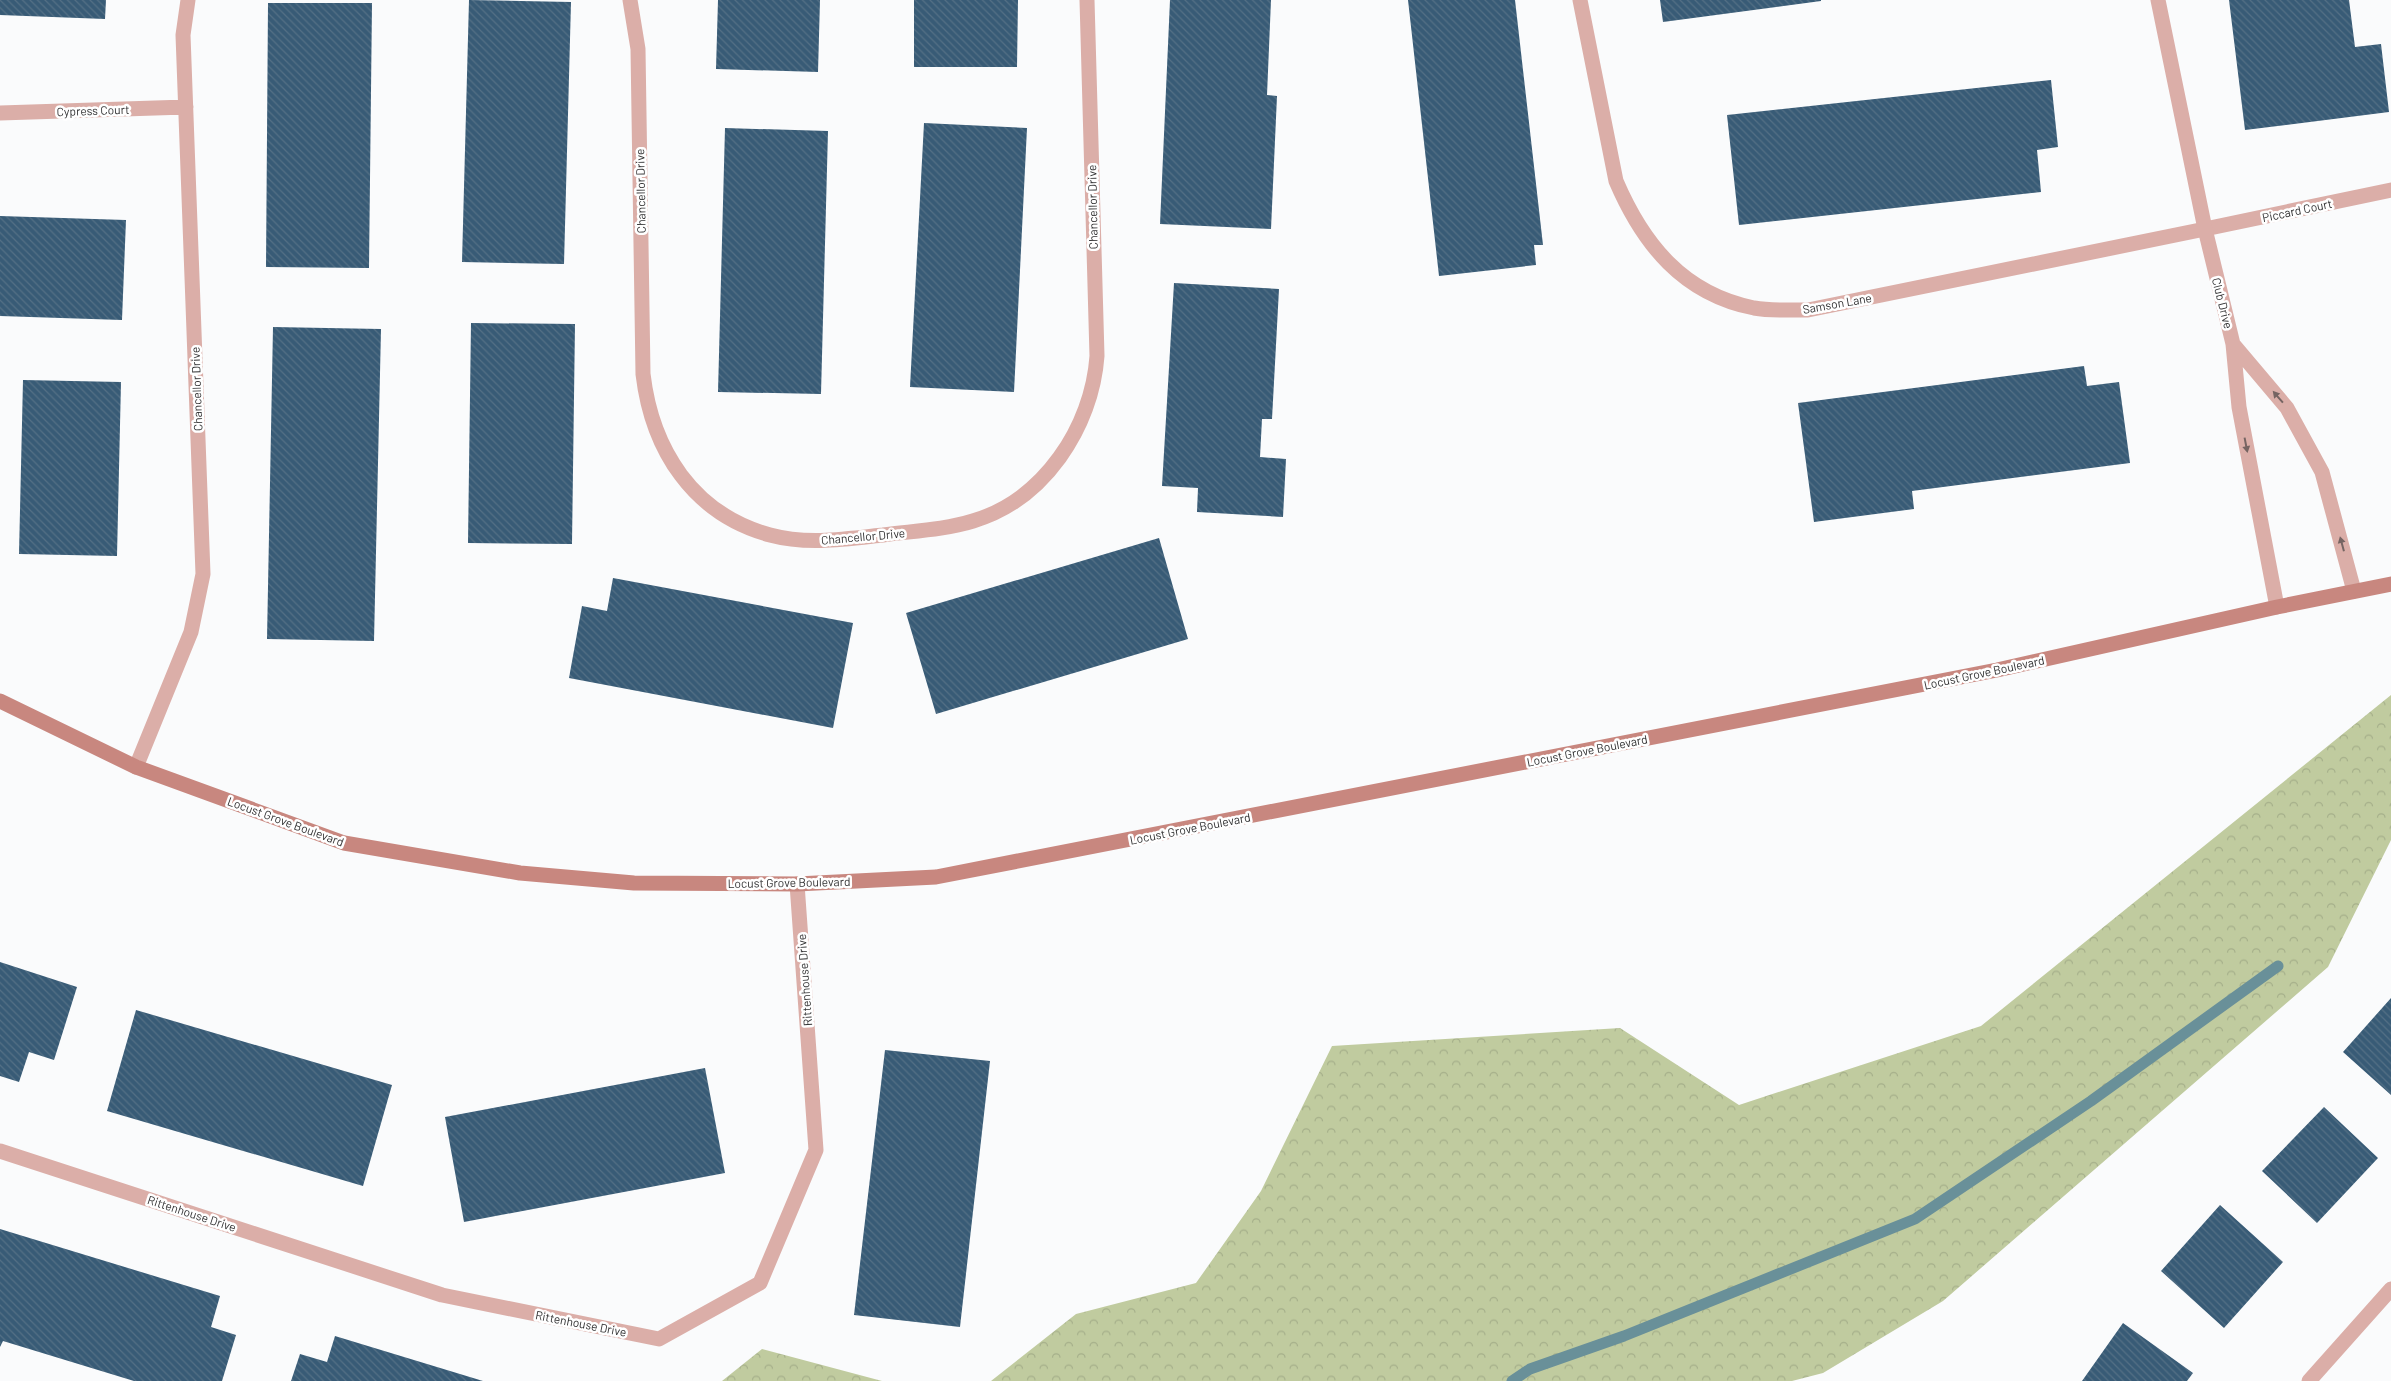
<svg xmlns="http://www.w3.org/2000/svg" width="2391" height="1381" font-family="Barlow,sans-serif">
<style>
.forest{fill:url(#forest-crowns)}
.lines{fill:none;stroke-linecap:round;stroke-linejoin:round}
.stream{stroke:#699099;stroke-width:11}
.building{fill:url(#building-back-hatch)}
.lane{stroke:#dbaea8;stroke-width:15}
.street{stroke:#dbaea8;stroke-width:15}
.secondary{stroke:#c8877f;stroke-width:15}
.oneway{fill:#766462}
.labels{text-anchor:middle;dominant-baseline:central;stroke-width:5;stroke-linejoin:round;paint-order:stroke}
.street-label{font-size:12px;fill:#333334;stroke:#fff}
</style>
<defs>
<pattern id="forest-crowns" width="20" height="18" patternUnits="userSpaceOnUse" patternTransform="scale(1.25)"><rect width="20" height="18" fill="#c0cb9f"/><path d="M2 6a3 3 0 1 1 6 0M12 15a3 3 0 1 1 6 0" fill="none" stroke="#a5af8a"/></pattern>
<pattern id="building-back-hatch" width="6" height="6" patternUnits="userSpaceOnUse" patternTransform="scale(1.25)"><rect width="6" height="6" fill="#385b76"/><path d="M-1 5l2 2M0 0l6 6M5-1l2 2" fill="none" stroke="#547085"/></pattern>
</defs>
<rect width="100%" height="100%" fill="#fafbfc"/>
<!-- forest -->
<path class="forest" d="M2391,695V840L2328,967L1943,1301L1823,1373L1792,1381H991L1076,1314L1196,1283L1261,1191L1332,1046L1620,1028L1739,1105L1981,1026Z
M762,1349L882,1381H722Z"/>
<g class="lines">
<!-- stream -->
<path class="stream" d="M1512,1381L1530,1369L1624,1336L1915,1219L2091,1101L2278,966"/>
</g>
<!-- building -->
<path class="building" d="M0,0H106L105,19L0,15Z
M469,0L571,2L564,264L462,262Z
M718,0H820L818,72L716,69Z
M914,0H1018L1017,67H914Z
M1170,0H1271L1267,95L1277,96L1271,229L1160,224Z
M1408,0H1515L1543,245H1534L1536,265L1439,276Z
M1660,0H1821V1L1663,22Z
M2229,0H2349L2355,47L2381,44L2389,112L2245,130Z
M268,3H372L369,268L266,267Z
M2051,80L2058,147L2037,150L2041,192L1739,225L1727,115Z
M924,123L1027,128L1014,392L910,387Z
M725,128L828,131L821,394L718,392Z
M0,216L126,220L122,320L0,316Z
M1174,283L1279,289L1272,419H1262L1260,457L1286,459L1283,517L1197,512L1198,488L1162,486Z
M471,323L575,324L572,544L468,543Z
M273,327L381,329L374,641L267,639Z
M2084,366L2087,386L2119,382L2130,463L1912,491L1914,509L1814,522L1798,403Z
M23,380L121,382L117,556L19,554Z
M1159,538L1188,639L936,714L906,613Z
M613,578L853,623L833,728L569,678L582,606L607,611Z
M0,962L77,987L54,1060L29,1052L19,1082L0,1076Z
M2391,998V1095L2343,1052Z
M136,1010L392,1085L363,1186L107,1111Z
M885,1050L990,1061L960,1327L854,1315Z
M705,1068L725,1173L464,1222L445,1117Z
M2324,1107L2378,1158L2317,1223L2262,1171Z
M2220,1205L2283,1262L2224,1328L2161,1271Z
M0,1229L220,1296L211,1327L236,1335L222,1381H134L3,1341L0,1347Z
M2123,1323L2193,1373L2187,1381H2082Z
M335,1336L483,1381H291L300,1354L327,1362Z"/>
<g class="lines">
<!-- lane -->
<path class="lane" d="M2205,229L2391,190"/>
<!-- street -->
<path class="street" d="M630,0L638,49L643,374C652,450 693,514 770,535C807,545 846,539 883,535C913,531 944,530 973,521C1044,500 1092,427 1097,356L1087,0
M1580,0L1616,181C1643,244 1683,294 1754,308C1772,311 1791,310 1808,310L2205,229
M2158,0L2205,229L2233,344L2239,407L2277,607
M0,113L186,107
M2233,344L2287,408L2322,472L2354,591
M136,767L191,632L203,574L183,35L188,0
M0,1151L442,1295L659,1339L760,1283L816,1150L797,884
M2309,1381L2391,1289"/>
<!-- secondary -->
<path class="secondary" d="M0,701L136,767L344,843L520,873L634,883L797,884L936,877L1997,670L2277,607L2391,584"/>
</g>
<!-- one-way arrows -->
<defs><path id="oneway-solid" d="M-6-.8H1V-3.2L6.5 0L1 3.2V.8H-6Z" transform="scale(1.25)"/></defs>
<g class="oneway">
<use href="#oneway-solid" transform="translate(2278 397) rotate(-131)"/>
<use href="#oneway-solid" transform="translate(2246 445) rotate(79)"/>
<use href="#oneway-solid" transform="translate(2342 544) rotate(-105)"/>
</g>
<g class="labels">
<!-- street labels -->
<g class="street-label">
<text transform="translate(93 110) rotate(-2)">Cypress Court</text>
<text transform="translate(640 191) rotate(-91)">Chancellor Drive</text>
<text transform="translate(1092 207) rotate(-91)">Chancellor Drive</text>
<text transform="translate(2297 210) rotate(-12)">Piccard Court</text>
<text transform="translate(1837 303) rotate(-10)">Samson Lane</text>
<text transform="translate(2223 303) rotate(76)">Club Drive</text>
<text transform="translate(196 389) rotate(-92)">Chancellor Drive</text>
<text transform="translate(863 536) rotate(-5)">Chancellor Drive</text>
<text transform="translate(1984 672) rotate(-12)">Locust Grove Boulevard</text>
<text transform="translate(1587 750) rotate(-11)">Locust Grove Boulevard</text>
<text transform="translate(286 821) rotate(20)">Locust Grove Boulevard</text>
<text transform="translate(1190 828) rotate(-11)">Locust Grove Boulevard</text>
<text transform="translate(789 882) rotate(-1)">Locust Grove Boulevard</text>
<text transform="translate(804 980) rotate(-94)">Rittenhouse Drive</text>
<text transform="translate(192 1213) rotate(18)">Rittenhouse Drive</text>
<text transform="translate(581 1323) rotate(11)">Rittenhouse Drive</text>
</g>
</g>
</svg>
